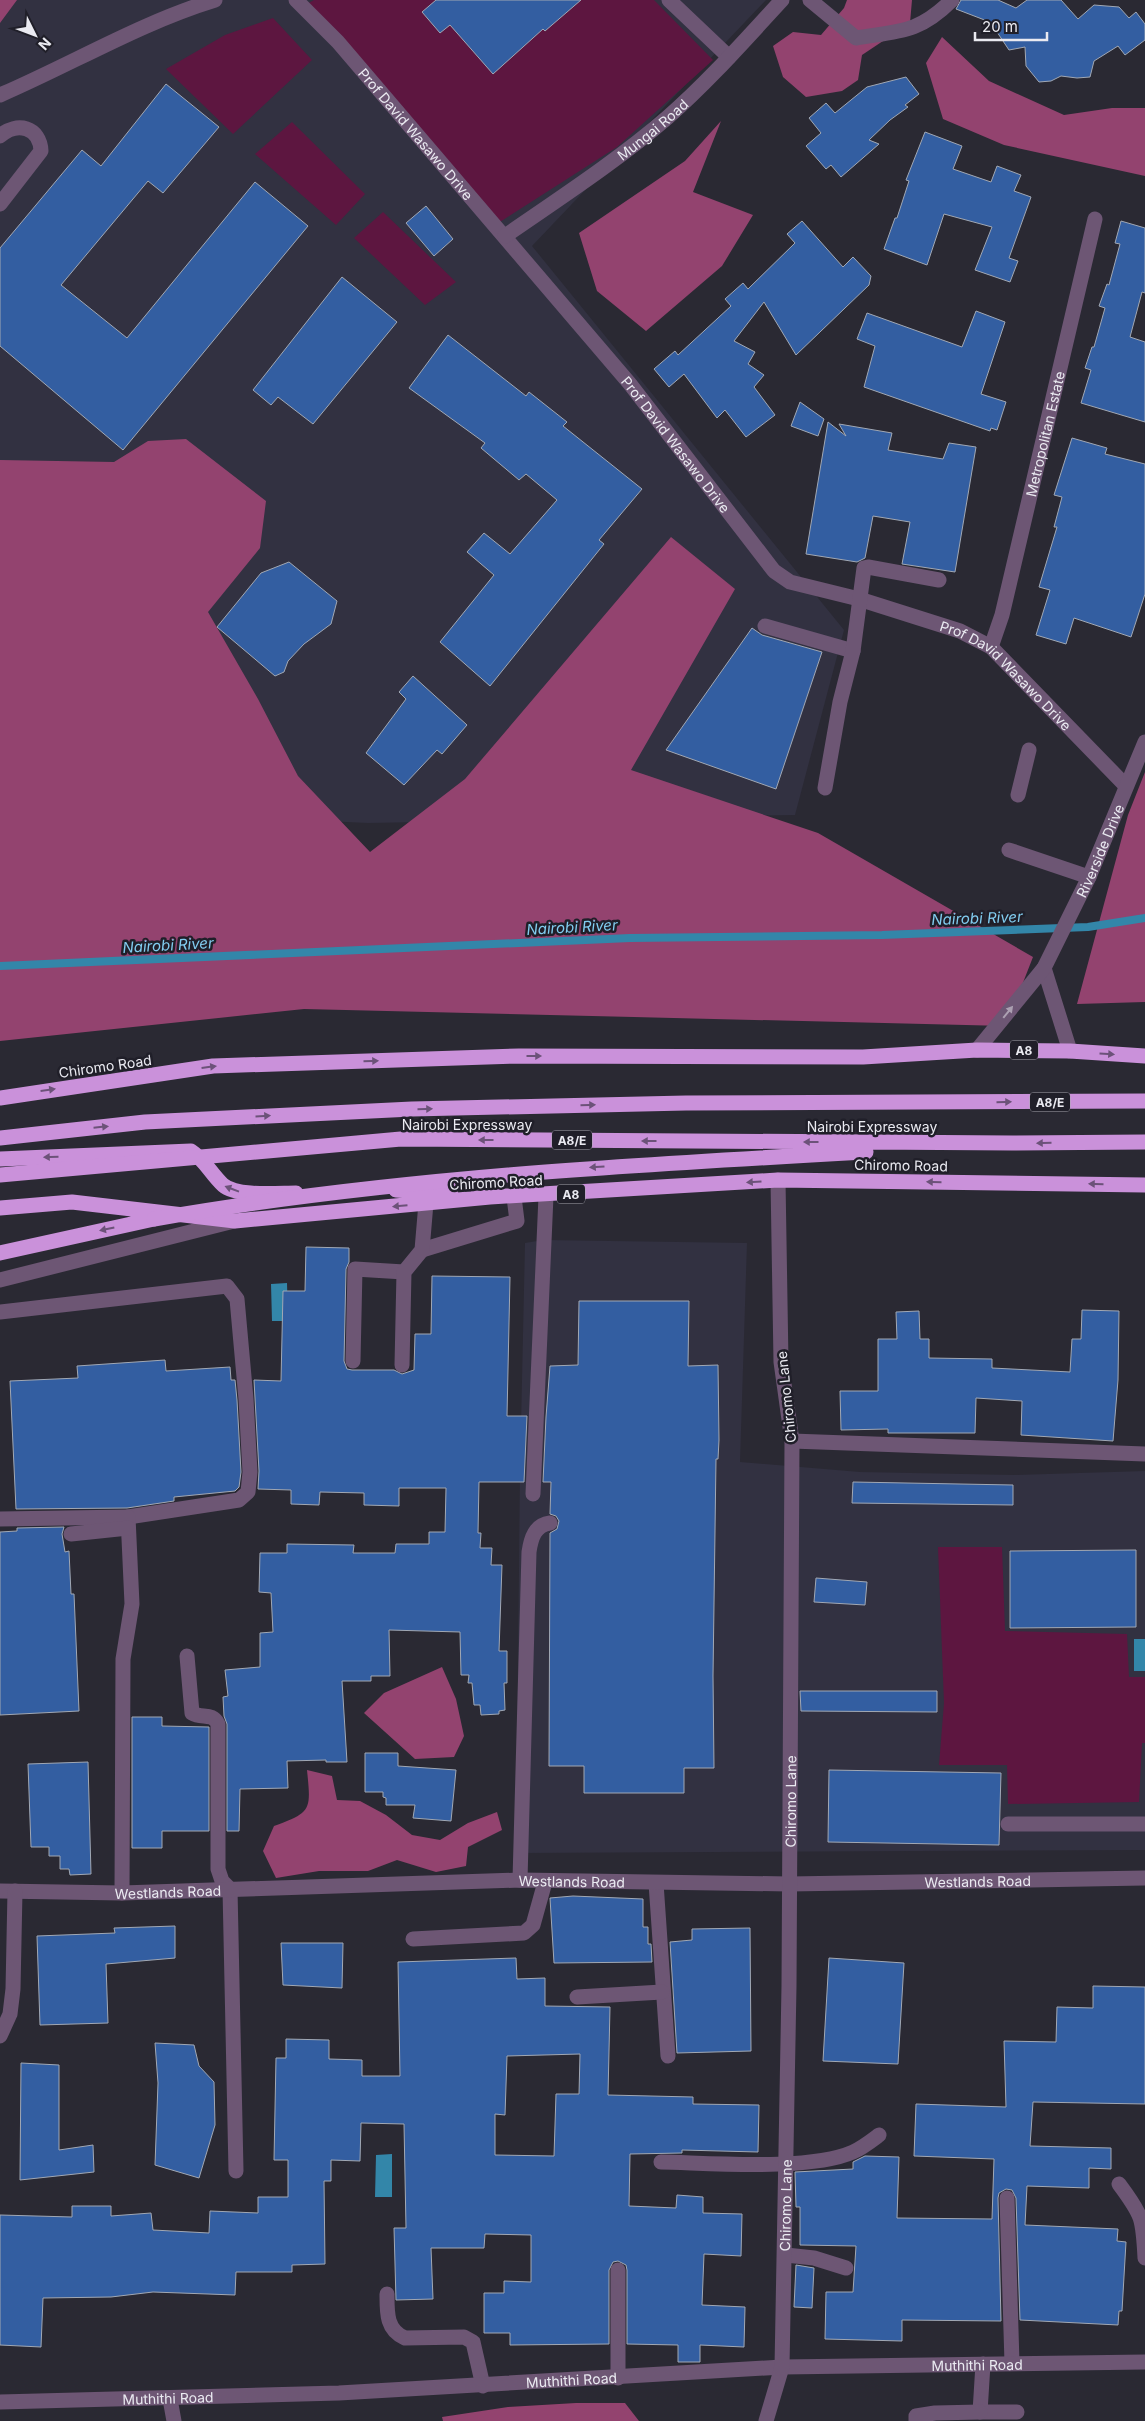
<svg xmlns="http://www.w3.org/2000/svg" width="1145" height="2421" font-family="Inter,sans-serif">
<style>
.built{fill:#323141}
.green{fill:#5d1640}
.forest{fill:#93436f}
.water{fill:#3386a9}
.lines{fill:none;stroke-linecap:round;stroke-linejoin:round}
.stream{stroke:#3386a9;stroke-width:8}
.building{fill:#335ea1;stroke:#a1a8b4;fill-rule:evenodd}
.minor{stroke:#6d5674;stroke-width:15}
.highway{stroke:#ca91da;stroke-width:15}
.highway-bridge{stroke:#ca91da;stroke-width:15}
.oneway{fill:#aca0b2}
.oneway2{fill:#6c5279}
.labels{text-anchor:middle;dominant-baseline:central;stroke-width:5;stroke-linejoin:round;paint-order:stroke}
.shield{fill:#201f29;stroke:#adadb5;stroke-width:1}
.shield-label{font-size:12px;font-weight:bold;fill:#eaeaf1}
.street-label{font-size:14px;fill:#eaeaf1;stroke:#201f29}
.water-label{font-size:15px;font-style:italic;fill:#82cdf0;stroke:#201f29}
</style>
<rect width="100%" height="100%" fill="#2a2933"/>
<!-- built -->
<path class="built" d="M0,0H766L532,246L844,630L795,815L368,823L0,806Z
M543,1240L747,1243L740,1462L860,1472L1015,1475L1145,1471V1850L516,1853L520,1472L525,1243Z"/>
<!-- green -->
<path class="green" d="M314,0H654L713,60L617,147L492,227L300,8Z
M273,18L312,60L233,134L166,69L225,35Z
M292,122L365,194L336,225L255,154Z
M383,212L456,282L425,305L354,238Z
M938,1547H1002L1005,1631L1127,1634L1129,1677H1145V1743H1142L1139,1802L1008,1804L1007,1765H939L944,1703Z"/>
<!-- forest -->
<path class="forest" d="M0,0H17L0,23Z
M847,0H912L910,23L862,55L858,80L842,91L806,97L783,77L773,46L793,32L821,35L844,8Z
M942,37L989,81L1064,115L1112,108H1145V176L1004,145L943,119L926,63Z
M721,121L693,192L753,215L722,266L646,331L597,291L579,233L685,161Z
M186,439L266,501L260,548L208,612L258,699L298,776L370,852L465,779L671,537L735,589L631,770L818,833L1033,957L1006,1026L304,1009L0,1041V460L114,462L148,441Z
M1145,772V1002L1077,1004L1128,815Z
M442,1667L456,1699L464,1736L454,1757L415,1759L364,1713L384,1693Z
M307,1770L332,1776L337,1800L360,1801L386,1815L412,1835L440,1840L468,1823L497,1812L502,1830L468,1847L466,1866L436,1872L397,1860L368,1871H319L276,1878L263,1851L274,1826C312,1812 311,1810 307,1770Z
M576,2403H625L639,2421H443L442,2417L508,2407Z"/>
<!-- water -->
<path class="water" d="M287,1283L288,1321H272L271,1284Z
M1134,1639H1145V1671H1134Z
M392,2154V2197H375L376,2155Z"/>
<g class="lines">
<!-- stream -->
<path class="stream" d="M0,966L630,938L882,935L1088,927L1145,918"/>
</g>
<!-- building -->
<path class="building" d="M436,0H581L545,31L543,29L493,74L450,25L440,33L422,12Z
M961,0H998L1016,8L1027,0H1061L1078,19L1094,5L1119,7L1129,18L1136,12L1145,24V40L1125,55L1118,46L1094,61L1090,77L1077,78L1061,76L1051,81L1039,82L1026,66L1025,47L1009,50L993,26L995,24L956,9Z
M906,77L919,94L905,105L908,107L890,120L869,140L879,144L841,177L831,165L826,169L806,146L821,133L809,118L826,103L835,113L867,87Z
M166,84L219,127L163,193L148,181L61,285L127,338L255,182L308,226L123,450L0,346V248L82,150L101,166Z
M925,132L962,146L953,169L991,182L997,166L1021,175L1014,191L1031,197L1009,258L1018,261L1010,282L975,270L992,227L944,214L927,265L884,249L895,218H897L909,181L906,180Z
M426,206L453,239L434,256L406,223Z
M802,221L843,267L853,257L871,276L869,285L796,355L764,302L734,341L755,352L748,364L764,375L754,387L775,415L746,437L725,410L717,418L684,374L669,387L654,369L675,351L678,355L731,306L725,299L743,283L748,289L795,243L787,234Z
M1121,221L1145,228V293L1142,292L1130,337L1145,342V422L1081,403L1091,370L1085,368L1092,347H1094L1105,308L1099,306L1107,284L1109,285L1120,244L1115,243Z
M342,277L397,322L313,424L278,397L271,405L253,390Z
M976,311L1005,322L981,394L1006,402L997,430L991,428L990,431L864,387L875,346L857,339L867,313L962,347Z
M448,335L526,396L529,392L567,422L563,426L642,489L599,540L604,544L490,686L440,642L494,575L467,552L484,533L510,554L557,500L526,474L519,480L481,448L485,443L409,388Z
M800,402L824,419L818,436L791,426Z
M828,422L846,436L839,424L892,433L888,450L943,459L949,443L976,447L955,572L902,564L910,522L873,516L865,558L857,562L806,554Z
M1072,438L1107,448L1105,454L1145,464V594L1131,637L1074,618L1066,644L1036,635L1050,590L1039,587L1057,527H1054L1062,497L1054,495Z
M289,562L337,601L331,624L304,644L288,661L284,672L275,676L217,627L261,573Z
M752,628L762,635L822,652L776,789L666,750Z
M413,676L467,725L442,754L437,750L404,785L366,753L406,699L399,692Z
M306,1247L349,1248V1262L346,1269L344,1361L347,1369L352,1370H394L402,1374L414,1370L415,1334H431L432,1276L510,1277L507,1416H527L524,1482H479L478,1533H481L480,1548H492L491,1565H502L499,1651H507V1683H504L505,1710L499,1711V1714L481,1715L480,1705H474L472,1683H468L469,1675H461L460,1632L389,1630L390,1676H371V1681H342L347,1762H326V1760L287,1761L288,1788L240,1789L239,1831H227V1724L224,1716L223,1697L228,1696L225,1670L260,1667V1633L273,1632L271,1593L259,1592L260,1553H287V1544L354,1545L353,1553H395L396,1544H429V1532H445L446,1488H399V1506L364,1505V1493L320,1492L319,1505L291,1504V1490L258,1489L259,1471L254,1380L281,1381L283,1291H305Z
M579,1301H689L688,1366L718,1365L719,1440L718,1459H716L713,1676L714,1768H684V1793H584V1766H549L550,1533L557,1529L559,1521L556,1516L550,1514L551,1482H543L546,1417L550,1366L578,1365Z
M1082,1310L1119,1311L1118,1380L1113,1441L1021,1435L1022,1401L976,1398L975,1433H888V1429L841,1430L840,1391H878V1339H897L896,1312L919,1311L920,1339H929V1358L992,1359V1368L1070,1372L1072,1339H1081Z
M165,1360L166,1371L230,1367L231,1380H235L237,1400L241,1472L239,1487L235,1491L174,1497V1501L127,1508L16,1509L10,1381L78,1378L77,1366Z
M853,1482L1013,1485V1505L852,1503Z
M64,1527L62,1534L65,1552L69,1551L71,1594H74L79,1711L0,1715V1532L17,1531V1528Z
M1136,1550V1627L1010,1628V1551Z
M816,1578L867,1582L865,1605L814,1602Z
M800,1691H937V1712L801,1711Z
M132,1717H162V1726L209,1727V1831H162V1848H132Z
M365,1753H398V1766L456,1770L451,1821L413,1818L415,1805H386V1798L383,1797V1792H365Z
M88,1762L91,1874L70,1875L69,1869H60V1856H49V1847H31L28,1764Z
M829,1770L1001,1773L999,1845L828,1842Z
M573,1896L643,1899V1927H648V1944H651L652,1962L554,1963L550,1898Z
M175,1926V1958L106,1964L108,2023L40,2025L37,1936L115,1933L114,1928Z
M750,1928L751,2051L677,2053L670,1942L692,1940V1929Z
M281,1943H343L342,1988L283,1985Z
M516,1958L517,1979L545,1978V2006L610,2007L608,2095L693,2097V2104L759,2105L758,2152L682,2150V2153L630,2154L629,2206L676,2208L677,2195L703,2197V2213L742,2214L741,2256L704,2254L702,2305L745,2307L744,2347L700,2345V2362H678V2345L627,2344V2270L626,2265L618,2261L613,2262L609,2270V2344L510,2345V2333H484V2293H504V2281L531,2282V2235L485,2234L484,2248H431L433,2299L396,2300L394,2228H406L404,2124L361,2123L360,2161L331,2160V2181H324L325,2264L292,2265V2272H236L235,2295L153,2292L111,2297L43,2298L41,2347L0,2345V2215L72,2217V2206H111V2216L151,2213L153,2230L209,2233L210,2211L258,2213V2197H288V2160H274L276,2058H286V2039L329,2040V2059L362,2060V2076H400L398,1962ZM580,2054L579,2094H556L554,2156L495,2155V2114L505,2115L507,2056Z
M829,1958L904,1963L898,2064L823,2061Z
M1093,1986L1145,1987V2104L1033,2102L1030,2146L1111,2148V2169L1089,2168V2188L1027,2186L1025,2225L1118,2229L1117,2241L1126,2242L1122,2311H1119L1118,2325L1020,2320L1016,2198L1012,2190L1006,2189L999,2193L998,2198L1001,2321L902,2320V2341L825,2339L826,2292H853L856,2246L800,2245V2207H796L795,2172L853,2169V2162L865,2156L899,2157L897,2218L992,2219L994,2159L914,2156L916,2104L1006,2107L1004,2041L1056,2042L1057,2007L1093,2008Z
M155,2043L194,2045L199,2066L214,2082L215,2125L199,2178L155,2165L158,2083Z
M21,2063L59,2065V2150L93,2145L94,2172L20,2180Z
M796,2265L814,2268L812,2308L794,2307Z"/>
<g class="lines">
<!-- minor -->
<g class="minor">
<path id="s1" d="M296,0L338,42L630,384L774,571L790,582L859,599L960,631L991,647L1126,786"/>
<path d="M669,0L729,57"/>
<path d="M810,0L856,38C900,31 919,33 952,0"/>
<path d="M0,95C72,64 140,23 215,0"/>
<path d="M0,136C17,121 40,127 41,151L0,204"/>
<path id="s2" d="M505,236C560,198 617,161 668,117C709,81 745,40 782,0"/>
<path d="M765,626L853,651"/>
<path id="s3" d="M991,647L1002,615L1095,219"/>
<path d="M825,788L840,702L853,651L864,568L868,567L939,580"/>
<path d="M1018,795L1029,750"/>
<path d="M1009,850L1089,877"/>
<path d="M1044,968L1070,1051"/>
<path id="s4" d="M977,1050L1044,968L1089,877L1145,742"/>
<path d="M422,1250L517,1221L514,1197"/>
<path d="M0,1280L234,1221"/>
<path d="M0,1312L227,1286L237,1299L246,1399L250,1472L248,1492L239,1500L128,1517"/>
<path d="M353,1361L355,1269L404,1272"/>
<path d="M402,1365L404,1272L422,1250L426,1203"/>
<path d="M792,1441L1145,1454"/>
<path d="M533,1494L546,1196"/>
<path d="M0,1519L128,1517L132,1604L123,1659L122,1893"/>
<path d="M71,1534L128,1528"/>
<path d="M187,1656L192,1713C202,1719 212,1712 218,1724V1869L222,1881L230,1889L236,2171"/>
<path d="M1008,1824H1145"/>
<path d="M520,1880L529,1552C531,1538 535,1525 550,1523"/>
<path d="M656,1883L668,2056"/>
<path id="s5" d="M0,1891L122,1893L520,1880L789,1884L1145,1878"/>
<path d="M413,1939L524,1933L533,1925L545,1882"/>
<path d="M577,1997L662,1992"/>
<path d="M0,2036L10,2014L13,1989L15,1891"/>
<path d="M661,2162C711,2163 810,2171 853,2152C862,2148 871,2141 879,2135"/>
<path d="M1119,2184C1143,2216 1143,2219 1145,2258"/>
<path d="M1007,2198L1012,2363"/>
<path d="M786,2255L814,2258L846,2268"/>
<path d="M618,2270V2378"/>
<path d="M387,2294C387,2312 386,2330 405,2338L464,2337L473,2342L483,2386"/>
<path d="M983,2364L980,2412H1017"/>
<path d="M170,2399L174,2421"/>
<path id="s6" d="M0,2402L339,2393L782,2367L1145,2362"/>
<path id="s7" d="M766,2421L782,2367L789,1986L792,1441L781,1362L778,1180"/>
<path d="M916,2421V2416L935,2413L980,2412"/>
</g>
<!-- highway -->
<path class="highway" d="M0,1098L213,1066L519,1056L863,1057L977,1050L1070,1051L1145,1056
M0,1138L145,1122L412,1109L686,1103L1145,1101
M0,1159L191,1151C205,1160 211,1174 223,1185C237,1197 278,1193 296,1193
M396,1190L451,1194
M0,1208L72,1202L235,1221L490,1197L778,1180L1145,1185
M0,1253L154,1219"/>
<!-- highway-bridge -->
<path class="highway-bridge" d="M0,1175L401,1139L1012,1143L1145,1142
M154,1219C389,1178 628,1165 866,1152"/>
</g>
<!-- one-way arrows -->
<defs><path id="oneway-solid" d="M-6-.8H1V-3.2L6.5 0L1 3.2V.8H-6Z" transform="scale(1.25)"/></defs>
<use class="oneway" href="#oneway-solid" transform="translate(1008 1012) rotate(-51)"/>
<g class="oneway2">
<use href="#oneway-solid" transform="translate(1107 1054) rotate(4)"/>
<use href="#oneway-solid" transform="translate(534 1056)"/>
<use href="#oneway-solid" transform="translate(371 1061) rotate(-2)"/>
<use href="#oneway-solid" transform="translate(209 1067) rotate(-7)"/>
<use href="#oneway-solid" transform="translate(48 1090) rotate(-8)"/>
<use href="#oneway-solid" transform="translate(1004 1102) rotate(-1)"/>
<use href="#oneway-solid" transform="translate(588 1105) rotate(-1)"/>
<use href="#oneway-solid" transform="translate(425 1109) rotate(-1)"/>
<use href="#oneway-solid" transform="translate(263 1116) rotate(-3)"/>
<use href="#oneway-solid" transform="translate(101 1127) rotate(-6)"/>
<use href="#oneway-solid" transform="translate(486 1140) rotate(-180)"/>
<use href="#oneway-solid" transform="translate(649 1141) rotate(-180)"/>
<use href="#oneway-solid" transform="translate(811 1142) rotate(-180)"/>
<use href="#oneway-solid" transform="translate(1044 1143) rotate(179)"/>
<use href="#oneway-solid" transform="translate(51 1157) rotate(178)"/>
<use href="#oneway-solid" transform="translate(597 1167) rotate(176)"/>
<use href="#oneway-solid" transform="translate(754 1182) rotate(176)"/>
<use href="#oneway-solid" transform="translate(934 1182) rotate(-179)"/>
<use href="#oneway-solid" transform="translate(1096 1184) rotate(-179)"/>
<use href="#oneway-solid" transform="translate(232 1189) rotate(-159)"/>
<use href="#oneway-solid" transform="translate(400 1206) rotate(175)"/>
<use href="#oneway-solid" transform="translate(107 1229) rotate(168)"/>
</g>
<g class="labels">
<!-- shield labels -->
<g class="shield">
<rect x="1010" y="1040.5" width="28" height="19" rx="4"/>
<rect x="1030" y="1092.5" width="40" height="19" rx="4"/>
<rect x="552" y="1130.5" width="40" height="19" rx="4"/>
<rect x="557" y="1184.5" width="28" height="19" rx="4"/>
</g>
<g class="shield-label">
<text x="1024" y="1050">A8</text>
<text x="1050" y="1102">A8/E</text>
<text x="572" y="1140">A8/E</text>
<text x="571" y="1194">A8</text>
</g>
<!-- street labels -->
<g class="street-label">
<text stroke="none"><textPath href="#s2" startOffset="182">Mungai Road</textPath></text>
<text stroke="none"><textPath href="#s1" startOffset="180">Prof David Wasawo Drive</textPath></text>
<text stroke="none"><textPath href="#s3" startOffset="220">Metropolitan Estate</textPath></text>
<text stroke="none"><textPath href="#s1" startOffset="585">Prof David Wasawo Drive</textPath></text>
<text stroke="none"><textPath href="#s1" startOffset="1005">Prof David Wasawo Drive</textPath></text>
<text stroke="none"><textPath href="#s4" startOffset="236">Riverside Drive</textPath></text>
<text transform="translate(105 1066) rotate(-8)">Chiromo Road</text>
<text x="467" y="1124">Nairobi Expressway</text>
<text x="872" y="1126">Nairobi Expressway</text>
<text transform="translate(901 1165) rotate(1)">Chiromo Road</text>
<text transform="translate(496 1182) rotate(-3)">Chiromo Road</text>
<text transform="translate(786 1397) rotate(-96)">Chiromo Lane</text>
<text stroke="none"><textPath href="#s7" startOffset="622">Chiromo Lane</textPath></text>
<text stroke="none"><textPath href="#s5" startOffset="978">Westlands Road</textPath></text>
<text stroke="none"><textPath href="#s5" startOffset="572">Westlands Road</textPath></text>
<text stroke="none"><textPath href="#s5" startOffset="168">Westlands Road</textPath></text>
<text stroke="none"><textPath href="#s7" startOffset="218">Chiromo Lane</textPath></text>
<text stroke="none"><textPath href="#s6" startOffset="978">Muthithi Road</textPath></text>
<text stroke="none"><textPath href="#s6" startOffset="572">Muthithi Road</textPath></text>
<text stroke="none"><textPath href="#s6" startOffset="168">Muthithi Road</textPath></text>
</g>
<!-- water labels -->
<g class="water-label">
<text transform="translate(977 918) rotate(-2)">Nairobi River</text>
<text transform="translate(572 927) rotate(-3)">Nairobi River</text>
<text transform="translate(168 945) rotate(-3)">Nairobi River</text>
</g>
</g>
<!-- north arrow -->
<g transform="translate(35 35) rotate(132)" stroke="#201f29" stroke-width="4" paint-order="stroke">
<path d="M0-4L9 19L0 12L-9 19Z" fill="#eaeaf1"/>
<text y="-8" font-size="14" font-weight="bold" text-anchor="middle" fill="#eaeaf1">N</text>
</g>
<!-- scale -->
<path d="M975 32v8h72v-8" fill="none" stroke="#eaeaf1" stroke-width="2.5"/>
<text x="982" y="32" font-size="15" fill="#eaeaf1" stroke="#201f29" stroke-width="4" paint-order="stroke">20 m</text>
</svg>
